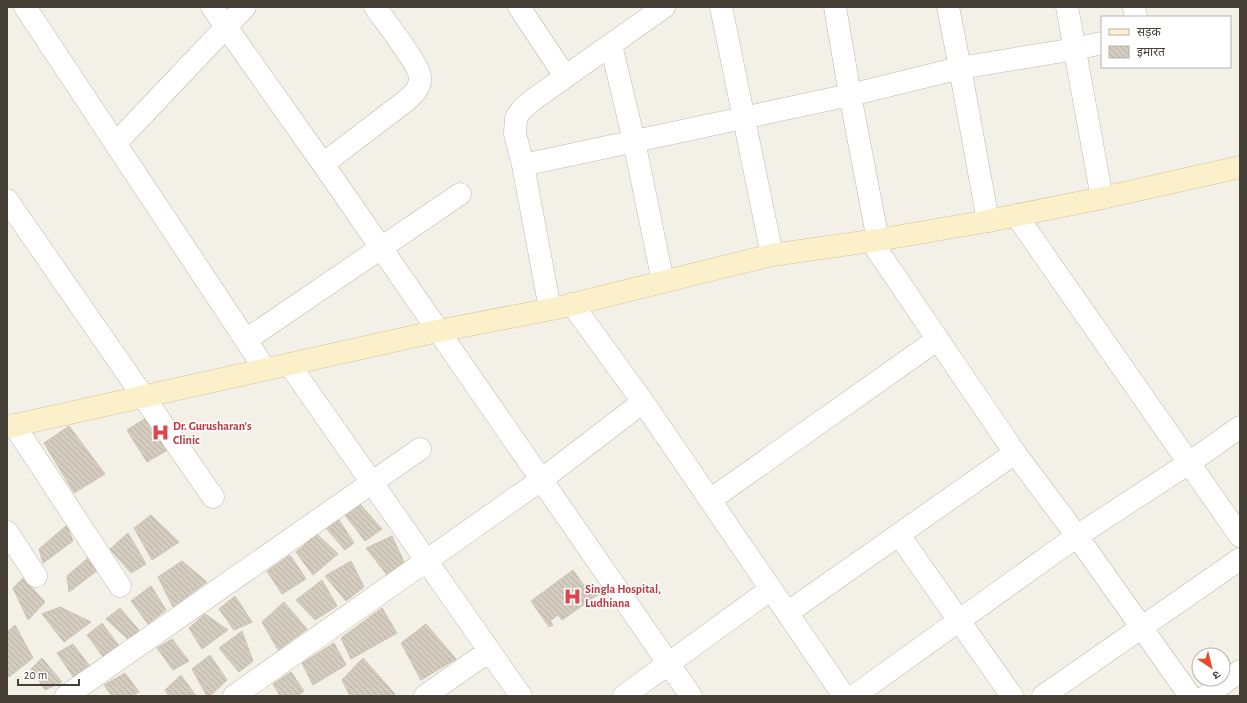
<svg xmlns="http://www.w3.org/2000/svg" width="1247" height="703" font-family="'Alegreya Sans','Noto Sans Devanagari',sans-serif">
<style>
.building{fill:url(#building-back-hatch);stroke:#cec4b2}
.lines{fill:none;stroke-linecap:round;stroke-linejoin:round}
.street-casing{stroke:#beb8ab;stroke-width:23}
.secondary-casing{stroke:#d0c39a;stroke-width:23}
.street{stroke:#fff;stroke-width:22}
.secondary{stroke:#fbf0ca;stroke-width:22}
.labels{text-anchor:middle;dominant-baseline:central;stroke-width:3;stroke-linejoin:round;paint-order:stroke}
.health-label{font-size:12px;font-weight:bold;fill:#be3a42;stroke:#fff;text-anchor:start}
</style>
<defs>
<pattern id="building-back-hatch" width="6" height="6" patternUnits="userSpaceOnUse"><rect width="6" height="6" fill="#d4ccbe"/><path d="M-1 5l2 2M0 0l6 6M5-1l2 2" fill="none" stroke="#b7b0a4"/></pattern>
</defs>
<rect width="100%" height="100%" fill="#f3f0e8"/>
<!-- building -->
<path class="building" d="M151,415L171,448L147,462L127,430Z
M69,426L105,474L74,493L44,443Z
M360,504L382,529L365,541L345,515Z
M151,515L179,542L152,560L134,528Z
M337,517L354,543L345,550L325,527Z
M67,525L73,541L43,563L39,549Z
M128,533L146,564L131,573L110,549Z
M317,534L338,554L313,575L296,552Z
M392,536L404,562L388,576L366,548Z
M290,555L306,579L282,594L267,571Z
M89,557L98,570L69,592L67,576Z
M182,561L207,582L173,607L158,577Z
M351,561L364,587L346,601L325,576Z
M573,570L588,591L594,587L599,594L562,620L558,615L550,621L553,625L549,627L531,601Z
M23,578L45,602L28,620L13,588Z
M322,580L337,606L315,620L296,600Z
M151,586L166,610L148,624L131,601Z
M235,596L252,622L234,630L219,609Z
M284,602L307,629L278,650L262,622Z
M60,607L91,622L64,642L42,614Z
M120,608L139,630L130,641L106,619Z
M382,608L397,633L351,659L341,638Z
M205,614L228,630L202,649L189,628Z
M102,623L119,646L104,658L87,635Z
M426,624L456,659L421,680L401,643Z
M15,625L33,658L9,677L7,674V632Z
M242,631L253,661L239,672L219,648Z
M172,639L189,661L173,670L157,648Z
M334,643L346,665L313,685L302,663Z
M73,644L91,668L74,678L57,653Z
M210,655L227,680L210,696H207L192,669Z
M42,658L62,682L45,690L31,669Z
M363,658L395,694L392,696H350L342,680Z
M291,672L304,691L298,696H280L273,684Z
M125,673L139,692L130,696H112L104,685Z
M181,675L196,696H169L165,690Z"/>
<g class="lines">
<defs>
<path id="street" d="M25,7L265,369
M212,7L323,164L691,696
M519,7L565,76
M721,7L772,255
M835,7L850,95L878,240
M948,7L960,68L988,221
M1067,7L1102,198
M1134,7L1136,17
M611,45L634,141L663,282
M116,143L245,7
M323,164L407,100C414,94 421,87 420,77C419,64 384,20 375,7
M523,165L850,95L960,68L1075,49L1102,43
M7,200L213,497
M1016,215L1240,536
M871,241L1015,453L1077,536L1190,696
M550,309L523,165L515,134L516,118L522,109L534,99L664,7
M246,340L460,194
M289,364L521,696
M643,402L844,696
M14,425L120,586
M710,500L938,339
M7,532L36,576
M899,535L1012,696
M787,613L1015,453
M66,696L420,449
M234,696L541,480L643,402L572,304
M425,696L489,651
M624,696L771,589
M854,696L1077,536L1189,463L1240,427
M1043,696L1240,559
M1206,696L1240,671"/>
<path id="secondary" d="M7,427L438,331L557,308L772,255L878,240L988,221L1102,198L1240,167"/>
</defs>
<!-- street casing -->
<use href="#street" class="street-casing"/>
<!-- secondary casing -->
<use href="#secondary" class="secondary-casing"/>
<!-- street -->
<use href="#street" class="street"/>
<!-- secondary -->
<use href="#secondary" class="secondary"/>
</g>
<!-- icons -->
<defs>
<symbol id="hospital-bare" viewBox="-9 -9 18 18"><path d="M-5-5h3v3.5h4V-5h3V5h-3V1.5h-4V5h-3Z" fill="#e0444e" stroke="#fff" stroke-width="2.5" paint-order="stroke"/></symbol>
</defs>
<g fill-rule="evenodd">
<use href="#hospital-bare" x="148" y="420" width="25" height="25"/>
<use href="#hospital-bare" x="560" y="584" width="25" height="25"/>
</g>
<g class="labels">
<!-- health labels -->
<g class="health-label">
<text x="173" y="426">Dr. Gurusharan's<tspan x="173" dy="14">Clinic</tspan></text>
<text x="585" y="589">Singla Hospital,<tspan x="585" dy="14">Ludhiana</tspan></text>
</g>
</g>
<!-- border -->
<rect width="1247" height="703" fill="none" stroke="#464037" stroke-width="16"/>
<!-- legend -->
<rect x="1101" y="16" width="130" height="52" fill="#ffffff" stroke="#b5b3af"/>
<rect x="1109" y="29" width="20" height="6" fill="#fbf0ca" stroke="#b5b3af"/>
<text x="1137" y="36" font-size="12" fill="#464037">सड़क</text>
<rect x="1109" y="46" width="20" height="12" fill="url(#building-back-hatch)" stroke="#b5b3af"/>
<text x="1137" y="56" font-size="12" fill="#464037">इमारत</text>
<!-- north arrow -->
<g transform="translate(1211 667) rotate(145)"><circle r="19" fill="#ffffff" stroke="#b5b3af"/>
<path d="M0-3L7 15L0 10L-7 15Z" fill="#ec4726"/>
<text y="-6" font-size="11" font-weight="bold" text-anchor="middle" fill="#464037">उ</text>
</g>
<!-- scale -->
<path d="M18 679v6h61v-6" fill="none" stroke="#464037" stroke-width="2"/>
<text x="24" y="679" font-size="12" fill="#464037" stroke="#ffffff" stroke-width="3" paint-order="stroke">20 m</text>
</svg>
